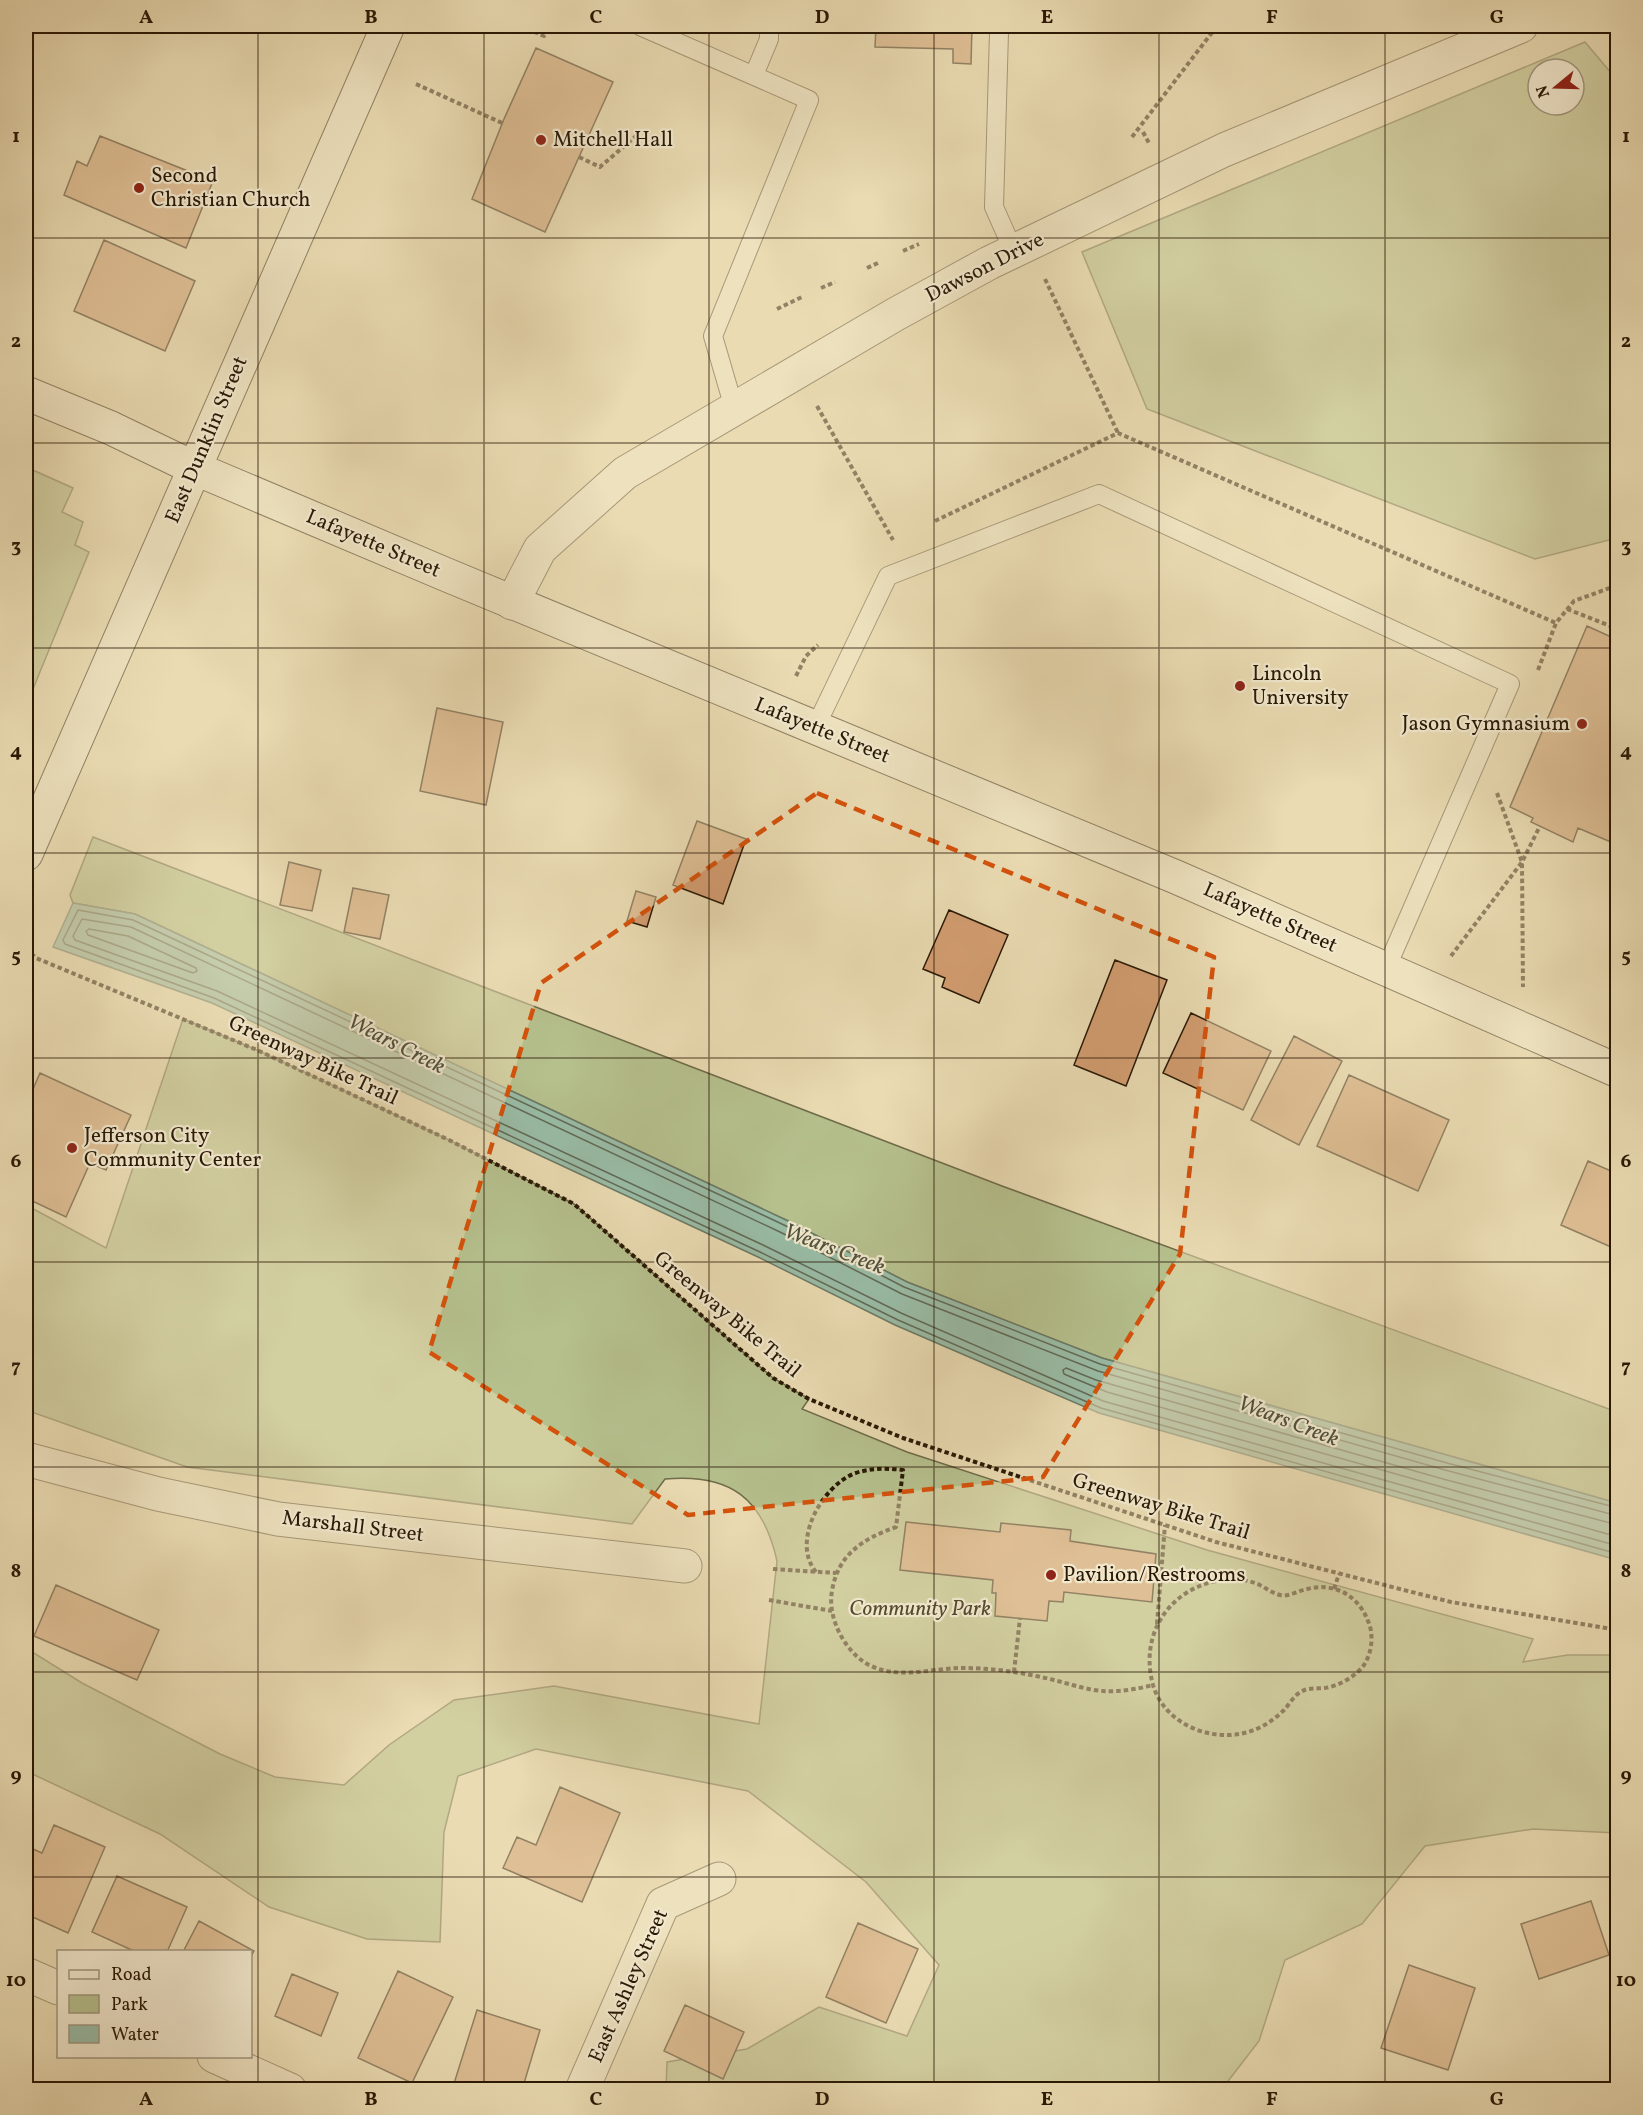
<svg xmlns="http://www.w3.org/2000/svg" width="1643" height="2115" font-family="Vollkorn,serif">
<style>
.green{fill:#b5c08d;stroke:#6f6c49;stroke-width:1.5;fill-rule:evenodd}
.water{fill:#99bca6;stroke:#6c7a66;stroke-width:1.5}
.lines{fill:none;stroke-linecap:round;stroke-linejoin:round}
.shore{stroke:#616a56;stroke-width:1.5}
.building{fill:#d29d71;stroke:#291805;stroke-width:1.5}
.service-casing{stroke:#594930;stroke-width:20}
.minor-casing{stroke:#594930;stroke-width:35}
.secondary-casing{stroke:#291805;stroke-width:35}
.path{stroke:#291805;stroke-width:4;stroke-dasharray:4.5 3;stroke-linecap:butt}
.service{stroke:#f1e8cd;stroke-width:18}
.minor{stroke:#f1e8cd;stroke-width:33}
.secondary{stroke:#f1e8cd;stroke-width:33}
.marked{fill:none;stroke:#d5520b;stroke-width:4.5;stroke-dasharray:12 8;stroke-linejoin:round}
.grid{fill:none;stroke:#291805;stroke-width:1.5;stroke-opacity:0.55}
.poi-dot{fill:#8f2418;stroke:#f1e8cd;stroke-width:2}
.labels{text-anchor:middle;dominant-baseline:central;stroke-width:4.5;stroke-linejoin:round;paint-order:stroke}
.poi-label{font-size:21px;fill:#291805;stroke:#f1e8cd;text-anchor:start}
.street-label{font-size:21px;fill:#291805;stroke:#f1e8cd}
.park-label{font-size:21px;font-style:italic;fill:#534a2e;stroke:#f1e8cd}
.water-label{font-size:22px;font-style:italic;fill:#50513d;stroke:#f1e8cd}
.neatline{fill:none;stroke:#291805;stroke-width:2}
.grid-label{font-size:20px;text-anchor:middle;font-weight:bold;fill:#291805}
</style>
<rect width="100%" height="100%" fill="#eadbb2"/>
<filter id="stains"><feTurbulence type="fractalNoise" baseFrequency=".00333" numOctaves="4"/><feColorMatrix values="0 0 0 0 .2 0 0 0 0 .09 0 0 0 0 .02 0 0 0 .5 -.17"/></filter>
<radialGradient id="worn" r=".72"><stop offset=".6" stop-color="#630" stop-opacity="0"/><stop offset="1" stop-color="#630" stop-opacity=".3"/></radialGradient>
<!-- green -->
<path class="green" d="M1585,42L1617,80V538L1535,559L1147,409L1082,252ZM1538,69H1574V105H1538Z
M26,467L73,488L62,512L83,522L75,545L89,552L26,706Z
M93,837L1002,1186L1617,1412V1503L1102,1358L907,1282L786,1220L135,914L73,903L70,895Z
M183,1019L257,1050L449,1140L574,1204L773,1378L809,1399L802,1409L907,1452L1207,1550L1533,1639L1523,1662L1568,1655H1617V1833L1533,1829L1425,1846L1362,1924L1285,1960L1259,2041L1222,2089H666L667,2062L747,2049L819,2007L907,2036L939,1965L866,1882L748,1791L536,1749L458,1776L444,1832L440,1942L367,1939L269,1907L160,1834L26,1771V1648L82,1683L220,1754L275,1777L344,1785L389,1745L454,1700L554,1686L759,1724L777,1561C763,1498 730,1473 665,1479L632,1524L187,1467L26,1410V1205L106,1248Z"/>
<!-- water -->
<path class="water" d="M73,903L135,914L786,1220L907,1282L1102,1358L1617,1503V1560L1099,1413L895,1325L758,1257L212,1003L53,947Z"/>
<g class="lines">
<!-- shore -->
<path class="shore" d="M89,929L128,936L196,968L197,971L193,973L88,935L86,931Z
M1618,1508L1447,1463L1100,1364L904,1287L784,1225L133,920L78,910L63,940L65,944L214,998L760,1252L898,1320L1101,1408L1618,1554
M1618,1516L1445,1470L1098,1371L902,1294L780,1232L131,927L82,919L73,936L75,940L217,991L763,1245L901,1313L1103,1401L1618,1546
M1618,1525L1443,1479L1096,1380L1066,1368L1063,1370L1064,1374L1107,1392L1618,1537"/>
</g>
<!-- building -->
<path class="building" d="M876,26H972L971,64L953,63V49L875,47Z
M536,48L613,82L545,232L472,199L504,119Z
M100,136L213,181L186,248L64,195L77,161L87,166Z
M104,240L195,281L165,351L74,311Z
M1587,626L1618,640V845L1578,828L1573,842L1531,822L1533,818L1510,807Z
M437,708L503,722L486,805L420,791Z
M697,821L746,839L723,904L673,885Z
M289,862L321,870L312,911L280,905Z
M353,888L389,895L380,939L344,932Z
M636,891L656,897L647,927L627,921Z
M949,910L1008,935L979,1003L942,987L945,978L923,969Z
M1115,960L1167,980L1126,1086L1074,1065Z
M1191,1013L1271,1051L1243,1110L1163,1073Z
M1294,1036L1342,1061L1299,1145L1251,1120Z
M40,1073L131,1115L106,1170L90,1163L66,1217L26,1198V1155L32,1141L26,1138V1105Z
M1349,1075L1449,1120L1418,1191L1317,1146Z
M1588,1161L1618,1174V1232L1611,1247L1561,1225Z
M906,1522L1000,1532L1001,1523L1071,1530L1070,1541L1156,1554L1152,1602L1064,1592L1063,1602L1049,1601L1047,1621L995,1616L996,1593H992L993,1580L900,1570Z
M56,1585L159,1630L137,1680L34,1636Z
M560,1787L620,1813L582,1902L503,1868L517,1837L536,1845Z
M54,1825L105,1847L68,1933L26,1914V1846L42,1853Z
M117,1876L187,1907L167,1952H136L92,1932Z
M1591,1901L1609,1955L1539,1979L1521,1924Z
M199,1921L254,1951L250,1958V1952H183Z
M858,1923L918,1949L886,2023L826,1997Z
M1409,1965L1475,1988L1448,2070L1381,2048Z
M398,1971L453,1997L412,2083L358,2058Z
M292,1974L338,1993L321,2036L275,2016Z
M685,2005L744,2032L723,2079L664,2051Z
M477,2010L540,2030L522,2090H452Z"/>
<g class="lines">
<defs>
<path id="service" d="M640,26L809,100L713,336L734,408
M1001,26L999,32L994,207L1014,252
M754,75L769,39V26
M815,728L888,576L1099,494L1510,684L1386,969"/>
<path id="minor" d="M512,603L540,549L625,473L896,314L989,263L1224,150L1521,26
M26,1459L158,1494L278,1519L685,1566
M26,1974L58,1988
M214,2056L290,2090
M582,2090L663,1904L719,1879"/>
<path id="secondary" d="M26,393L111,428L194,468L447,575L1176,877L1618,1071
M26,854L388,26"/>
</defs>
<!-- service casing -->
<use href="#service" class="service-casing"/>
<!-- minor casing -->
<use href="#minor" class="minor-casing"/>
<!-- secondary casing -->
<use href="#secondary" class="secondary-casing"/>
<!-- path -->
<path class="path" d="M520,26L544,36L548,26
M1617,26L1618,27
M416,84L502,123
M1143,132L1150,145
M1132,137L1217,26
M579,157L600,167L636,136
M903,251L919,244
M867,268L878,263
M1045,279L1118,433
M821,288L835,282
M777,309L802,297
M817,406L893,540
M935,521L1118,433L1556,623
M1567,609L1618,629
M1538,670L1556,623L1574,601L1618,585
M796,676L806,656L818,645
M1497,793L1522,862L1523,987
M26,948L36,958L257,1050L449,1140L574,1204L773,1378L809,1399L903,1438L1216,1542L1451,1602L1618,1630
M1451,956L1522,862L1540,826
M773,1569L836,1573
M816,1572C791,1542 821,1488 853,1474C869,1468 886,1468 903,1470L896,1527C863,1539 838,1554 832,1591C827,1618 845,1652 869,1665C899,1680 931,1668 963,1668C994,1668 1025,1673 1054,1680C1070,1684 1087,1690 1103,1691C1119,1692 1138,1689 1153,1685
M1228,1579C1237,1579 1247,1580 1255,1583C1264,1586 1271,1593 1280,1595C1289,1597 1298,1591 1307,1589C1334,1582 1358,1595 1368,1621C1374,1634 1372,1653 1364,1665C1356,1676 1339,1686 1325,1688C1316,1689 1307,1687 1299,1693C1293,1697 1289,1705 1284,1710C1276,1718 1265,1726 1254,1730C1216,1745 1165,1726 1153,1685C1138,1630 1174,1584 1228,1579Z
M1334,1589L1339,1574
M769,1600L832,1611
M1157,1624L1165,1525
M1014,1672L1020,1618"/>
<!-- service -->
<use href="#service" class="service"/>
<!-- minor -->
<use href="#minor" class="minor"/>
<!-- secondary -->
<use href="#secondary" class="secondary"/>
</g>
<!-- marked area -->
<path d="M0 0H1643V2115H0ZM817,793L1214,957L1180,1254L1043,1477L688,1515L429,1352L541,983Z" fill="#eadbb2" fill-opacity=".55" fill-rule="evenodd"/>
<path class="marked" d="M817,793L1214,957L1180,1254L1043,1477L688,1515L429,1352L541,983Z"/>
<!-- grid -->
<path class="grid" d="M258,26V2090M484,26V2090M709,26V2090M934,26V2090M1159,26V2090M1385,26V2090M26,238H1618M26,443H1618M26,648H1618M26,853H1618M26,1058H1618M26,1262H1618M26,1467H1618M26,1672H1618M26,1877H1618"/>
<!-- markers -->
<g class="poi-dot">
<circle cx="541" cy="140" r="6"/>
<circle cx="139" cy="188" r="6"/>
<circle cx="1240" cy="686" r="6"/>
<circle cx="1582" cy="724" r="6"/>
<circle cx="72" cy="1148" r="6"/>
<circle cx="1051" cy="1575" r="6"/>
</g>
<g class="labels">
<!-- poi labels -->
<g class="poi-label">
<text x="553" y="140">Mitchell Hall</text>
<text x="151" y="176">Second<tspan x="151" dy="24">Christian Church</tspan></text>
<text x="1252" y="674">Lincoln<tspan x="1252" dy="24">University</tspan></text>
<text x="1570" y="724" text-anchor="end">Jason Gymnasium</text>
<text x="84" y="1136">Jefferson City<tspan x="84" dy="24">Community Center</tspan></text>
<text x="1063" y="1575">Pavilion/Restrooms</text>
</g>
<!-- street labels -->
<g class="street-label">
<text transform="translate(985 268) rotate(-27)">Dawson Drive</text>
<text transform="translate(207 440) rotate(-67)">East Dunklin Street</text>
<text transform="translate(373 544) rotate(23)">Lafayette Street</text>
<text transform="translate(822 731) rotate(22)">Lafayette Street</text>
<text transform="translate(1270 918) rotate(24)">Lafayette Street</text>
<text transform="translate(313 1061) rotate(25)">Greenway Bike Trail</text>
<text transform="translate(727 1315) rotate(40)">Greenway Bike Trail</text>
<text transform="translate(1161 1507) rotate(17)">Greenway Bike Trail</text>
<text transform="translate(353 1527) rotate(7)">Marshall Street</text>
<text transform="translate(629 1986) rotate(-66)">East Ashley Street</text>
</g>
<!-- park labels -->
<g class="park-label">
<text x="920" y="1609">Community Park</text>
</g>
<!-- water labels -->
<g class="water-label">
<text transform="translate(396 1045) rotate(27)">Wears Creek</text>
<text transform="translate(834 1250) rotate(21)">Wears Creek</text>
<text transform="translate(1288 1422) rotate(21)">Wears Creek</text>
</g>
</g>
<!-- margin -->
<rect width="1643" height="2115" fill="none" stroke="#eadbb2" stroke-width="66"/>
<!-- legend -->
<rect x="57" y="1950" width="195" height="108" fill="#f1e8cd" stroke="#a1957d" stroke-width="1.5"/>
<rect x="69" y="1970" width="30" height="9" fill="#f1e8cd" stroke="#a1957d" stroke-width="1.5"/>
<text x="111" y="1980" font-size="18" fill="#291805">Road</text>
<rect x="69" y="1995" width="30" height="18" fill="#b5c08d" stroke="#a1957d" stroke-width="1.5"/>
<text x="111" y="2010" font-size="18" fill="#291805">Park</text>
<rect x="69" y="2025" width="30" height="18" fill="#99bca6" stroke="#a1957d" stroke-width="1.5"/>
<text x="111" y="2040" font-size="18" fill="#291805">Water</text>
<!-- north arrow -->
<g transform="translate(1556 87) rotate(251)"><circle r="28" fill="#f1e8cd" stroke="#a1957d" stroke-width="1.5"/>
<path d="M0-4.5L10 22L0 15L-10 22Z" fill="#8f2418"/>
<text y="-9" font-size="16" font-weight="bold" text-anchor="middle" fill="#291805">N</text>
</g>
<rect x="33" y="33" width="1577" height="2049" class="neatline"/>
<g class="grid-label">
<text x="146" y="23">A</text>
<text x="371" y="23">B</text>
<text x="596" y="23">C</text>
<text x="822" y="23">D</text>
<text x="1047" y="23">E</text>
<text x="1272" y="23">F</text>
<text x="1497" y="23">G</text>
<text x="16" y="142">1</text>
<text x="1626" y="142">1</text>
<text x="16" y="347">2</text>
<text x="1626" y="347">2</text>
<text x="16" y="552">3</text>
<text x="1626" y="552">3</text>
<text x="16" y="757">4</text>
<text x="1626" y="757">4</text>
<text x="16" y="962">5</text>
<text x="1626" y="962">5</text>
<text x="16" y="1167">6</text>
<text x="1626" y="1167">6</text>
<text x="16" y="1372">7</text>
<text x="1626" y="1372">7</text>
<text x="16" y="1577">8</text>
<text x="1626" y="1577">8</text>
<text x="16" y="1781">9</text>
<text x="1626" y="1781">9</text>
<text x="16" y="1986">10</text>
<text x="1626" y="1986">10</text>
<text x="146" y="2105">A</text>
<text x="371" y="2105">B</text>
<text x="596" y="2105">C</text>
<text x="822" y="2105">D</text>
<text x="1047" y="2105">E</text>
<text x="1272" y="2105">F</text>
<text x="1497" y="2105">G</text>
</g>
<rect width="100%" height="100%" filter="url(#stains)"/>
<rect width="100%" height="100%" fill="url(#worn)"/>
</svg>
